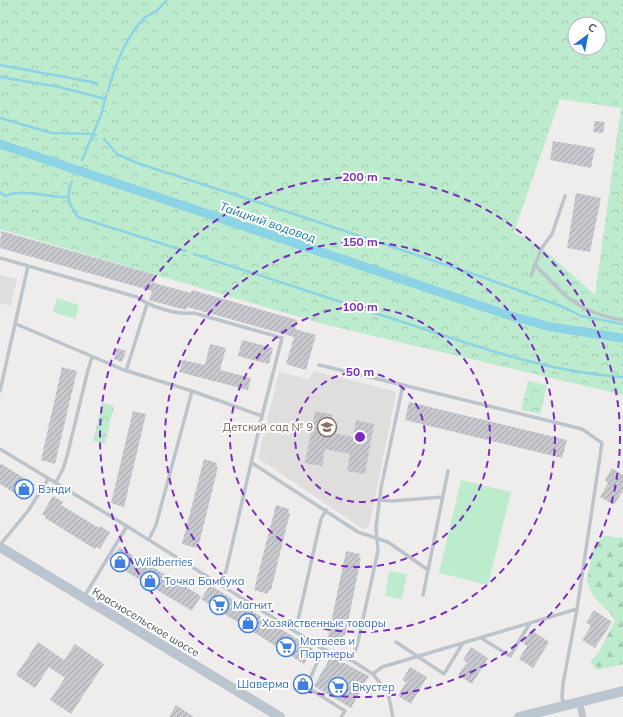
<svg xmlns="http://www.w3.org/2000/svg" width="623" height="717" font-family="Mulish,sans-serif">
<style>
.education{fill:#e0dddd}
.forest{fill:url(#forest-firs)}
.park{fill:url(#park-crowns);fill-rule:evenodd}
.pitch{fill:#bcebce}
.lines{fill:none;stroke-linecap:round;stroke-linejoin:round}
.stream{stroke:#8cd3e5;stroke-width:2.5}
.canal{stroke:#8cd3e5;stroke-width:9}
.building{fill:url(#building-hatch)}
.service{stroke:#bbc4cb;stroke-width:3.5}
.minor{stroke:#bbc4cb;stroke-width:7}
.secondary{stroke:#bbc5cf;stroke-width:10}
.ring{fill:none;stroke:#7b2cbf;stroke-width:2;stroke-dasharray:7 5}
.labels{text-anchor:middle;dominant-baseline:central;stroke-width:4;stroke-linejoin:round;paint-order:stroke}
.education-label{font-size:11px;fill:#785e54;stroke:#fff;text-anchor:end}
.shop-label{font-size:11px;fill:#366cbe;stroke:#fff;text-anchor:start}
.street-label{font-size:11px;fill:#465058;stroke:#fff}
.water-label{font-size:12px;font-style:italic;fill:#15809c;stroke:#fff}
.centre{fill:#7b2cbf;stroke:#fff;stroke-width:2}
.ring-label{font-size:12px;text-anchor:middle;font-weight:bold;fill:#7b2cbf;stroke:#fff;stroke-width:4;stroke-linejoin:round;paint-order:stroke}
</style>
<defs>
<pattern id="forest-firs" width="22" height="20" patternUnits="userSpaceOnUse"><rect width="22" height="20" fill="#bcebce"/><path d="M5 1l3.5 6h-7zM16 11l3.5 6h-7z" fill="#a3cbb3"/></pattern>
<pattern id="park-crowns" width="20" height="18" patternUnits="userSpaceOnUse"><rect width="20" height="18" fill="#bcebce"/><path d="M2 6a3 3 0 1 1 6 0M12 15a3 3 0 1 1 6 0" fill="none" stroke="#a3cbb3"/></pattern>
<pattern id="building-hatch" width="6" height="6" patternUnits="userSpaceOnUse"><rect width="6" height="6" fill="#c7c9cf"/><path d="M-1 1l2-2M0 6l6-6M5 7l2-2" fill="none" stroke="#a3a6ab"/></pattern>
</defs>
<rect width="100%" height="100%" fill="#efecec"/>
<!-- education -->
<path class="education" d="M0,275L17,279L11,306L0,303Z
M314,371L394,391L396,395L369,526L363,529L258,458L279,372L309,379Z"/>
<!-- forest -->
<path class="forest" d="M603,536L623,538V664L598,670L590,662L599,652L615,621L610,613L593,596L587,581L593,550Z"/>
<!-- park -->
<path class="park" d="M0,0H623V395L323,324L0,229ZM575,24H599V48H575ZM560,99L621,108L595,295L540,246L514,232Z
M528,381L547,385L540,414L521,410Z
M102,403L114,406L105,444L93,441Z"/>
<!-- pitch -->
<path class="pitch" d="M57,298L79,305L75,319L53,312Z
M461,480L511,492L488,585L439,573Z
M389,571L407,574L402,599L385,596Z"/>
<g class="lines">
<!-- stream -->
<path class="stream" d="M0,65L97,83
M0,77L59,87L106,99
M108,91C115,65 125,39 143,19C147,15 152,14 156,11C160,8 163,4 167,0
M0,118L52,133L92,134L96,135
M104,139L117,154L137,163L291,213L488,279L566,308L581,316L623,324
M82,160L101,115L106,96
M72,182C65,198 69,204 78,217L185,251
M0,192L5,196C25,188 48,198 68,197
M194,254C269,278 343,303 418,327C485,349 552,373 623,377"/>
<!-- canal -->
<path class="canal" d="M0,144L511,316L551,327L623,338"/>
</g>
<!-- building -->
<path class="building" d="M595,121L605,122L603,133L593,132Z
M553,141L595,148L591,168L550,160Z
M576,193L601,198L590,252L567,248Z
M1,231L156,275L154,283L191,293L192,290L297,320L295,329L316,335L306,370L286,364L294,337L187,307L186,310L149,300L152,291L0,248Z
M242,340L273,348L269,364L238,356Z
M210,344L226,348L220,370L251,378L248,390L179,372L183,360L205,365Z
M117,348L126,351L122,362L114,359Z
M62,367L77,371L55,464L41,460Z
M409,402L567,440L562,458L405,420Z
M133,411L146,414L124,507L111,503Z
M315,411L333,415L329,432L353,437L356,420L374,424L365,474L347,471L350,454L325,449L322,466L305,463Z
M204,459L217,463L216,467H218L199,544L197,543L196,548L182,544Z
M0,463L35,485L25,500L0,484Z
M612,468L623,475V491L614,505L600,497L608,483L605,480Z
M53,496L63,502L61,505L99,528L100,526L110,532L100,549L96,547L95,549L45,518L46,516L42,514Z
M276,505L289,509L288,513H290L271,590L269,589L268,594L254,590Z
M119,547L201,596L192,611L110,562Z
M346,551L360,554L359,558H361L345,636L343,635L342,640L328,637Z
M210,585L313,649L304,664L201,599Z
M594,610L612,622L595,648L582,640L591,626L586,623Z
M531,630L549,642L533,668L519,659L527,646L523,643Z
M38,642L64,660L75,644L104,664L71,714L50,700L65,678L49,667L35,688L16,675Z
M471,647L488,658L472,684L458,675L467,662L463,660Z
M331,656L369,676L351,708L314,686Z
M410,667L427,677L411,704L398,696L406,682L402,680Z
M176,705L194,717H169Z"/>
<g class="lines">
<!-- service -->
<path class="service" d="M0,258L137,297C151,307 176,315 194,313L282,338L262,416
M534,265C546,274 554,286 566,296C582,309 603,317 623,320
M531,276L541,249L552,234L565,196
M16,324L124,370L192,391L262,416L226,571L220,584
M319,365L403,385
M126,371L147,304
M0,391L28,266
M0,449L117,520L323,649L351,660
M252,463L358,532L388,542L428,570
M56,482L63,469L67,456L88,370L92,357
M379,500L392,501L443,497
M149,539L156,525L192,391
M0,545L28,511L48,479
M423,595L448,471
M84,597L127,526
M293,630L298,620L321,519L326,510
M481,638L510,656L530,623
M396,642L444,674L463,643
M323,649L309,681L310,689L345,711L341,717
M373,674L382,667L577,609
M393,717L388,693L373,674L351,660L357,646L378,551L376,527L381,488L403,385L582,429L602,443L577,609L563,684L562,697L564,705"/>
<!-- minor -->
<path class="minor" d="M579,702L583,717"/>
<!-- secondary -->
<path class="secondary" d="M0,547L280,717
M519,717L623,691"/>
</g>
<!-- distance rings -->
<g class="ring">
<circle cx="360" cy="437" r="65"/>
<circle cx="360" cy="437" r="130"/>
<circle cx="360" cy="437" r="195"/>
<circle cx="360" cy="437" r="260"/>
</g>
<!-- icons -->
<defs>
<symbol id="school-ring" viewBox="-11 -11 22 22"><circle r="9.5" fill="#fff" stroke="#8d6e63" stroke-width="1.5"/><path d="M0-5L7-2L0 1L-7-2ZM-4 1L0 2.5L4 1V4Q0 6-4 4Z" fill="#8d6e63"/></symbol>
<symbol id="shop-ring" viewBox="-11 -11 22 22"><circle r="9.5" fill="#fff" stroke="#3f7fe0" stroke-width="1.5"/><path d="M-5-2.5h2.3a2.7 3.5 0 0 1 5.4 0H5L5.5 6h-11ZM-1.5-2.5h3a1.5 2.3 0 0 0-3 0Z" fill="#3f7fe0"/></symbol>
<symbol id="supermarket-ring" viewBox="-11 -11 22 22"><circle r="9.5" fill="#fff" stroke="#3f7fe0" stroke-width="1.5"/><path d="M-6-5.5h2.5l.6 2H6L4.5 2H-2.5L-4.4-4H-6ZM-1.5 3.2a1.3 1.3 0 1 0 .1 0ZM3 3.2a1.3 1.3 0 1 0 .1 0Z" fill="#3f7fe0"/></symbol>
</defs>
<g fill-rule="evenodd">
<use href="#school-ring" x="316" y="416" width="22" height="22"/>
<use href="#shop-ring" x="13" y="478" width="22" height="22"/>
<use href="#shop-ring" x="109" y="551" width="22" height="22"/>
<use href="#shop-ring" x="139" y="570" width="22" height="22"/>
<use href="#supermarket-ring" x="208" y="594" width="22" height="22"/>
<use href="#shop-ring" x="237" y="612" width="22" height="22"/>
<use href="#supermarket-ring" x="275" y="636" width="22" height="22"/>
<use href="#shop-ring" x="292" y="673" width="22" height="22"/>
<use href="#supermarket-ring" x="327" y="676" width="22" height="22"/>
</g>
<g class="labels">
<!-- education labels -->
<g class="education-label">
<text x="313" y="427">Детский сад № 9</text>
</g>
<!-- shop labels -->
<g class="shop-label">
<text x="38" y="489">Вэнди</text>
<text x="134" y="562">Wildberries</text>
<text x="164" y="581">Точка Бамбука</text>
<text x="233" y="605">Магнит</text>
<text x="262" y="623">Хозяйственные товары</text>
<text x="300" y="641">Матвеев и<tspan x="300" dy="13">Партнеры</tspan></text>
<text x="289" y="684" text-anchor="end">Шаверма</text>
<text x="352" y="687">Вкустер</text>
</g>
<!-- street labels -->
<g class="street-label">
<text transform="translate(146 622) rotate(31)">Красносельское шоссе</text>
</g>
<!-- water labels -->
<g class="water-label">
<text transform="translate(268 222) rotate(19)">Таицкий водовод</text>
</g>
</g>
<circle cx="360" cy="437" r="6" class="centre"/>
<g class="ring-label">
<text x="360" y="181">200 m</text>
<text x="360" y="246">150 m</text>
<text x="360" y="311">100 m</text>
<text x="360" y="376">50 m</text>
</g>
<!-- north arrow -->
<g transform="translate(587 36) rotate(32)"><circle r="19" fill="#ffffff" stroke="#b5b9bc"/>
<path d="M0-3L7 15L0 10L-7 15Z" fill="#2470d1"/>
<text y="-6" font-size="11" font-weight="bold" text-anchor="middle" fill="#465058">С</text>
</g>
</svg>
